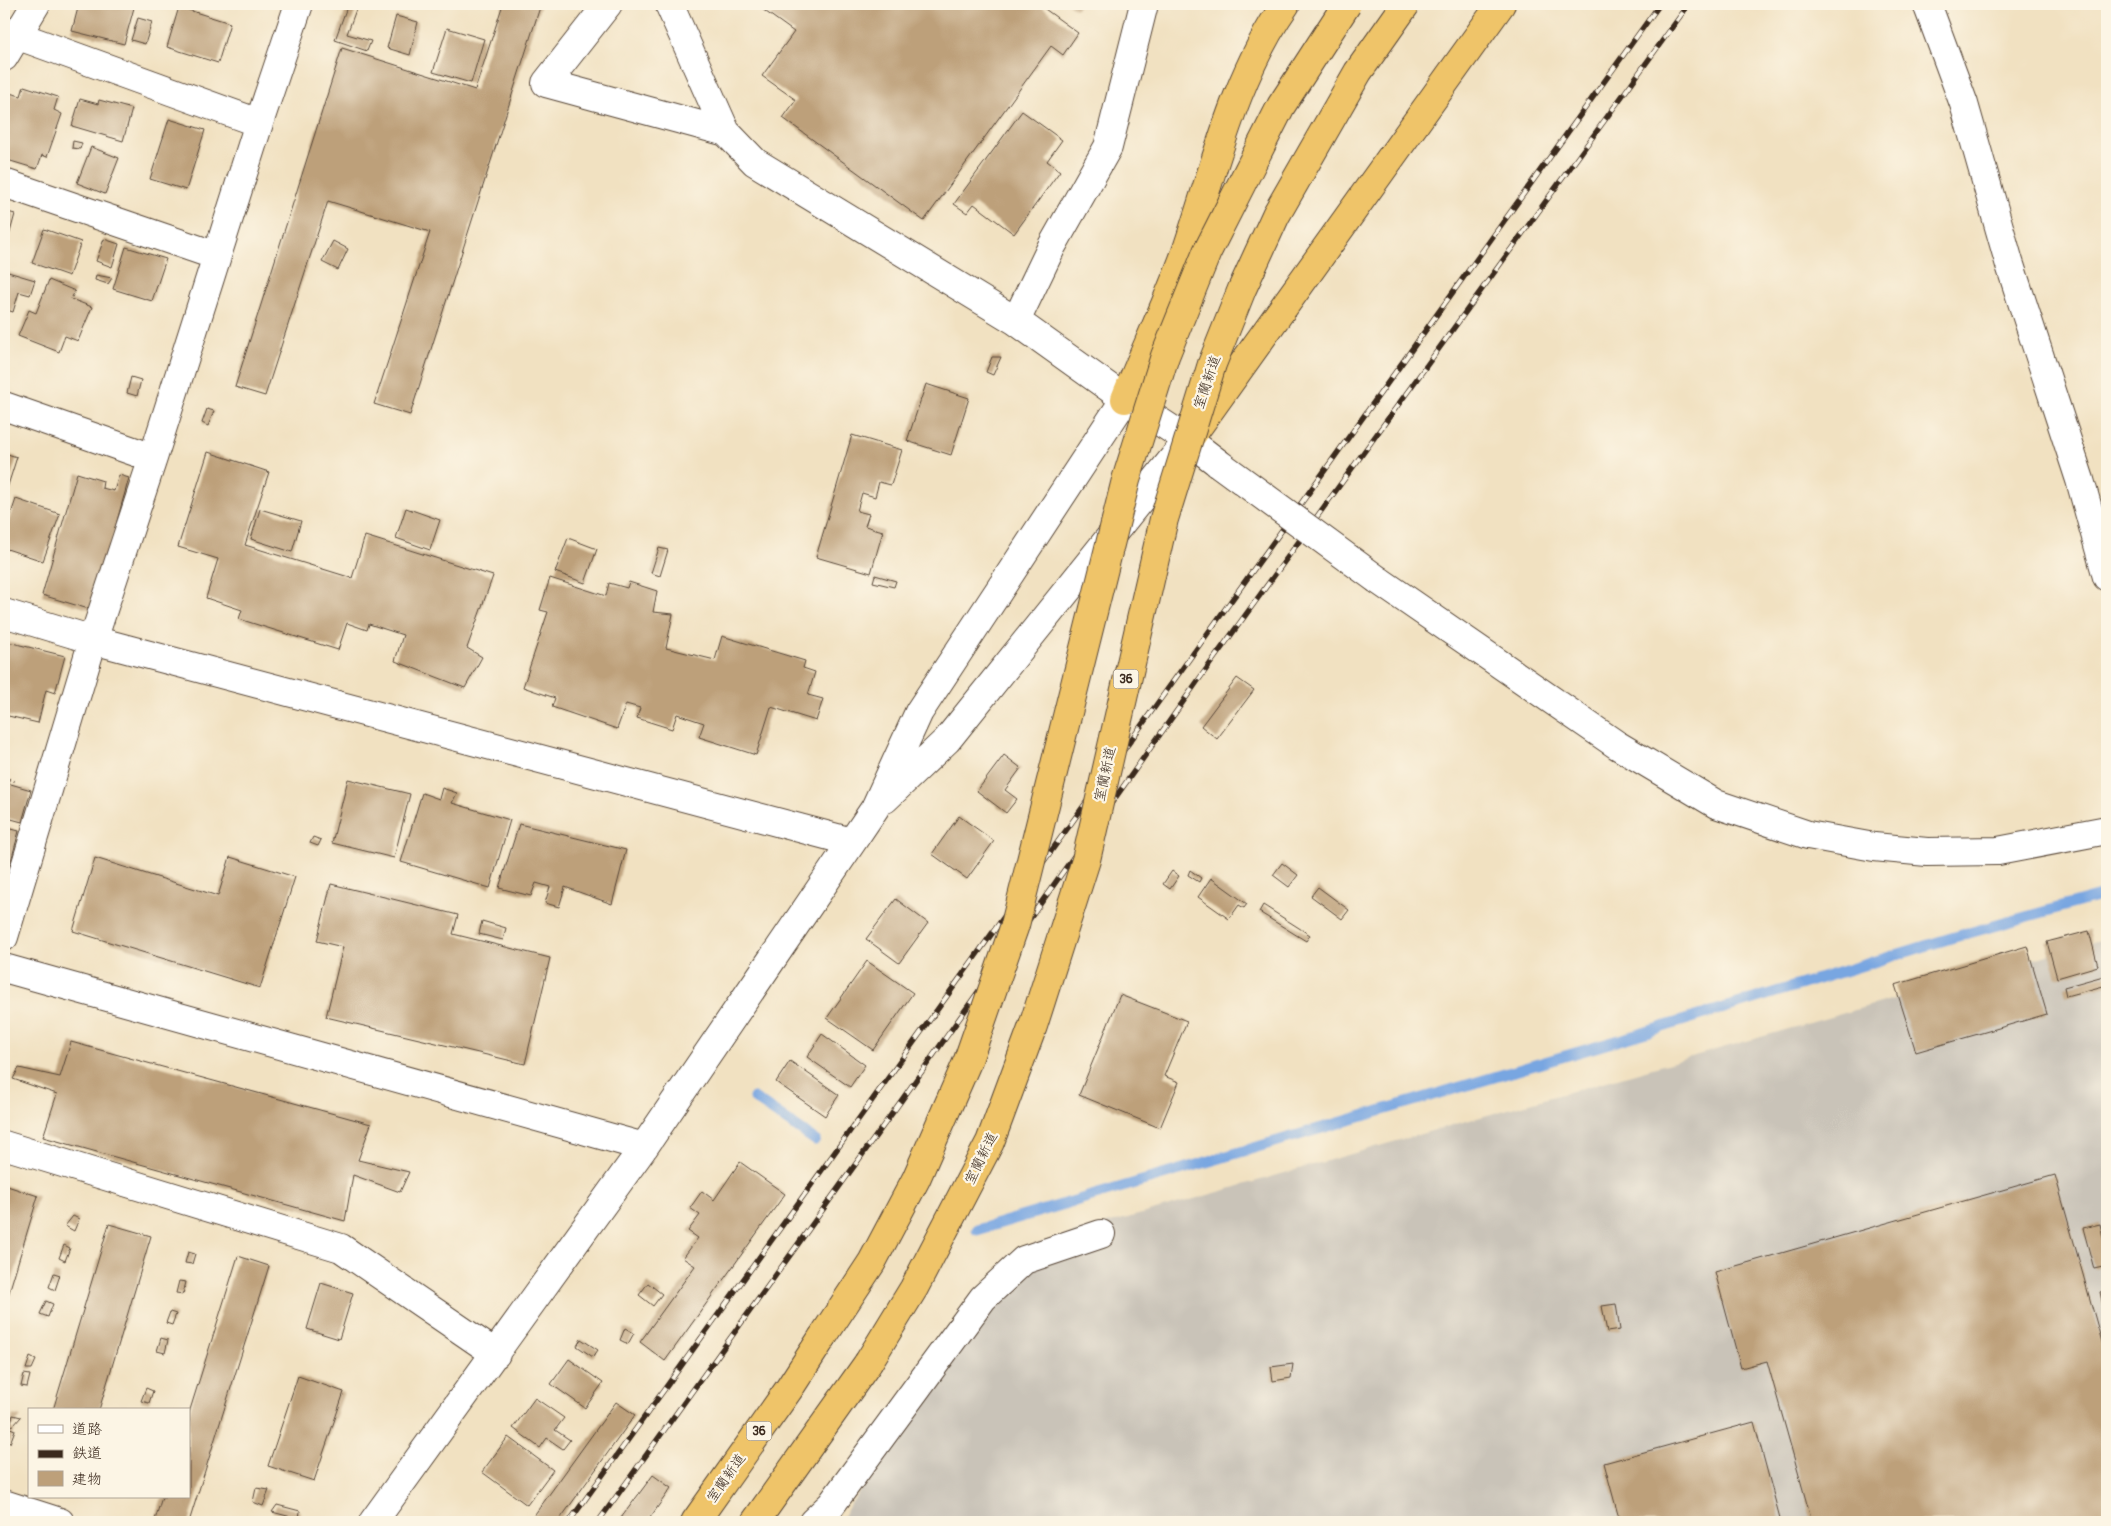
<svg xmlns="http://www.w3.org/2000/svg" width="2111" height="1526" font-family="Pangolin,'Klee One',sans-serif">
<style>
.industrial{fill:#c9c3b8}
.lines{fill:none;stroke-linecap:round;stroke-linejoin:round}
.stream{stroke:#78a6e1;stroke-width:11}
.building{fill:#bda07a}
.minor-casing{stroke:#564536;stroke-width:30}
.highway-casing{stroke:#564536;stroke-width:30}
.path{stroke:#564536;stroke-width:3;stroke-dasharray:1 4;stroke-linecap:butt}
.minor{stroke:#fff;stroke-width:28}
.highway{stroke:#efc469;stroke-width:28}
.rail-casing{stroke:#3b2a1e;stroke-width:5.5}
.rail{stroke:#fcf5e5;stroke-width:4;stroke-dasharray:11;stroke-linecap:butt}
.minor-bridge-casing{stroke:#564536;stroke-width:30;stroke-linecap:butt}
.highway-bridge-casing{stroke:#564536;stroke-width:30;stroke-linecap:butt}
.minor-bridge{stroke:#fff;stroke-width:28}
.highway-bridge{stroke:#efc469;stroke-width:28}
.labels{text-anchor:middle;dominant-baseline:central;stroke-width:4.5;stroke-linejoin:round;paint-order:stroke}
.shield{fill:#fcf5e5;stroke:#75675a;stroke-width:1}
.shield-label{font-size:12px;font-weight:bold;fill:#3b2a1e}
.street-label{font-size:14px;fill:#3b2a1e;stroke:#fcf5e5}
</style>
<rect width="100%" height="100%" fill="#fcf5e5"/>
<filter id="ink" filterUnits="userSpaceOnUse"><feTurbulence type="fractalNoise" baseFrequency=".02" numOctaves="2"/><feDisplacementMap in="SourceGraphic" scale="10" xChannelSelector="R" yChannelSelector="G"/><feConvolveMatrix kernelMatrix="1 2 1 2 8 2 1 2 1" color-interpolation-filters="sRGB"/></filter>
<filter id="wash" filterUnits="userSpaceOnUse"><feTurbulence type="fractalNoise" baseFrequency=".0096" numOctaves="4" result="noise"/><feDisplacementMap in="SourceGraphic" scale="20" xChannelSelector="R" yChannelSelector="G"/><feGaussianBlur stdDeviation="1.12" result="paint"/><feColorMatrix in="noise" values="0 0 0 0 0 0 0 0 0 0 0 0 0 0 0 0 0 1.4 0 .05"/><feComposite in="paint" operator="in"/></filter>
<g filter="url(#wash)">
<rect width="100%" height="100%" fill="#f1e1c1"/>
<!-- industrial -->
<path class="industrial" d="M2107,938V1522H839L1019,1249Z"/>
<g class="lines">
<!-- stream -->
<path class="stream" d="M754,1098L815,1140
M977,1230L1643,1033L1951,938L2107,894"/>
</g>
<g id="blocks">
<!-- building -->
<path class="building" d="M79,4H135L124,44L72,31Z
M348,4H358L347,34L371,41L367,51L335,40Z
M503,4H541L410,415L374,404L430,232L328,201L265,396L235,387L342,48L475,90Z
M755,4H1038L1078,33L1063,55L1051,46L924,221L783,118L796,100L762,76L794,32Z
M1068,4H1080L1076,9Z
M179,7L230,23L218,63L167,47Z
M396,16L418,22L410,55L387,48Z
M138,18L152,22L145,44L131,40Z
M447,28L484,39L471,83L433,72Z
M24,86L58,97L54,110L62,114L47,157L42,155L37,169L4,159L5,147H4V109L9,93L21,96Z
M80,99L98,104L99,100L132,109L123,141L72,126Z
M1022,111L1062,140L1047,161L1060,171L1014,234L974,204L967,213L954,204Z
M169,119L205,130L186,190L150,179Z
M73,141L82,143L80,149L72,148Z
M91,147L119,158L105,194L77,183Z
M4,211L15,214L6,247H4Z
M44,229L81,242L69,276L32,263Z
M104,239L119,244L112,267L96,261Z
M333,241L348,249L338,270L322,262Z
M126,247L166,259L152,301L113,289Z
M8,272L35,280L30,295L19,292L13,312L4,309V285Z
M96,275L112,278L108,284L95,280Z
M49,280L75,291L71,299L92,307L78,341L65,336L59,352L18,336L29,310L36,313Z
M992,357H1001L993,375L986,372Z
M131,377L141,380L137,396L127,393Z
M926,384L969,398L951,455L907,441Z
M207,409L214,411L208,426L202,423Z
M852,435L902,450L891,485L879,482L875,497L862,493L857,511L869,514L865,526L883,531L871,573L816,557Z
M208,452L269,472L245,545L352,578L365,536L493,576L467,648L482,657L465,688L395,661L403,635L369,624L367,630L347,623L338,650L239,619L242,610L206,598L218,559L178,547Z
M4,453L17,457L4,498Z
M77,473L103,481L102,488L114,491L119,475L129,478L92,610L42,595Z
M16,499L60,514L43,561L4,548V535Z
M406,508L440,520L430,550L396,538Z
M260,509L301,521L292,552L251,539Z
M568,538L597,549L585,583L555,572Z
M659,548L668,550L660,576L651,573Z
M875,575L896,581L894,587L873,582Z
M550,578L606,596L609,583L627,588L629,582L657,591L653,612L673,614L666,648L715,660L722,636L805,661L803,668L815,672L808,695L823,699L816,721L771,707L756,755L699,737L704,723L677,714L672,729L637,718L640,708L626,704L617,729L552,707L555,698L523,687L548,612L540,610Z
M8,642L65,656L55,693L46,690L38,723L4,715V657Z
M1237,678L1254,690L1217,739L1201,726Z
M1004,755L1021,768L1005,790L1017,799L1006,813L977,791Z
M348,779L410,794L394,858L332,843Z
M4,782L31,790L22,822L4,817Z
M442,788L457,793L452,803L510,820L490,888L401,862L422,793L439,799Z
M959,816L994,841L967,879L932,854Z
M519,824L626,850L612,904L565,887L559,907L545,903L550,887L536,883L531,896L499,888Z
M4,827L19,831L10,865L4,863Z
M313,837L321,840L318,846L310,843Z
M230,857L295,877L260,988L73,931L95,858L218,896Z
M1282,863L1298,875L1289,887L1273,875Z
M1190,870L1201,878L1199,882L1188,875Z
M1172,871L1179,876L1170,889L1163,884Z
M1211,878L1247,904L1244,908L1239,905L1229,919L1198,897Z
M331,884L458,915L453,934L550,958L525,1064L326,1017L343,947L317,941Z
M1318,887L1349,910L1342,919L1311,896Z
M896,899L928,923L899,963L866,939Z
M1263,905L1310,935L1306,941L1259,912Z
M482,921L506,928L503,940L479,934Z
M2089,931L2098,966L2057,978L2047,942Z
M2027,946L2047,1014L1916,1052L1895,985Z
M867,961L913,993L873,1050L827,1018Z
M2107,975V985L2066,996L2064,987Z
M1120,995L1187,1021L1164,1076L1179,1082L1160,1128L1079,1095Z
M822,1034L865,1065L850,1087L807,1057Z
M71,1042L371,1124L358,1160L409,1172L400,1192L353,1175L345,1221L43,1137L57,1094L13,1079L19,1068L60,1077Z
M790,1061L839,1095L825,1116L776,1082Z
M740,1162L785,1194L665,1361L640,1342L695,1266L683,1258L698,1238L688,1231L700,1215L690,1208L702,1191L714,1200Z
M2055,1175L2107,1360V1522H1812L1767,1361L1741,1368L1715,1272Z
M4,1185L38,1196L4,1309Z
M73,1216L79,1219L74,1231L65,1226Z
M109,1224L151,1236L99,1410H53Z
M2100,1224L2107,1255V1266L2094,1269L2083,1228Z
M64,1245L70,1248L65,1261L59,1258Z
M188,1252L195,1254L192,1264L185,1263Z
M238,1256L269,1266L189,1522H163L155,1520L162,1497H189V1413Z
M2107,1271V1285H2106L2104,1272Z
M54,1273L60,1275L55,1290L49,1287Z
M179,1281L186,1282L183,1294L176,1293Z
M321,1283L353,1293L339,1339L307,1329Z
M648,1283L662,1294L653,1306L639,1295Z
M2107,1290V1304L2103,1305L2100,1292Z
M46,1301L53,1304L48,1317L40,1314Z
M1616,1304L1620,1330L1607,1332L1602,1306Z
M170,1312L176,1314L172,1325L166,1323Z
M625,1328L634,1333L628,1344L620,1340Z
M161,1338L168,1340L165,1353L157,1351Z
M581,1339L598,1350L593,1357L577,1346Z
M30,1357L36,1360L32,1369H26Z
M569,1359L603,1383L585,1408L551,1384Z
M1293,1364L1291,1378L1273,1381L1271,1367Z
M24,1374L30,1375L27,1387L21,1386Z
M298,1376L344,1392L314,1481L268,1466Z
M146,1388L153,1391L149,1403L141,1401Z
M535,1398L564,1418L555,1430L570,1440L563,1449L547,1438L540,1448L513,1428Z
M616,1402L635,1415L558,1522L530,1521Z
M13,1415L21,1417L14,1425L10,1426Z
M1754,1422L1781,1522H1620L1604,1463Z
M8,1427L15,1430L10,1443L4,1441Z
M508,1437L553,1470L527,1505L482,1472Z
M653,1475L671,1488L647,1522H618Z
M256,1488L269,1490L263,1506L253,1502Z
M277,1505L300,1511L299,1519L272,1512Z
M252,1518L262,1522H250Z"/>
</g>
</g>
<g filter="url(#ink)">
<use href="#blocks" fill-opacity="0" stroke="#564536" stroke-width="1"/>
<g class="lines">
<defs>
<path id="minor" d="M608,4L546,83L726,132
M669,4L726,132L755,162L1016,321L1125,399L1188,440L1218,463
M1927,4L1964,104L2009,262L2080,480L2107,577
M16,35L259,123
M4,57L36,4
M4,183L217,256
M1016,321L1052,246L1108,147L1144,4
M4,406L153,458
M1378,580L1617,745L1716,804L1808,835L1874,847L1927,852L1998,851L2107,830
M4,613L93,640L852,842
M885,799L947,740L1188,440
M4,937L93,640L153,458L259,123L299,4
M4,968L644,1147
M4,1145L341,1248L496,1354
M4,1504L60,1522
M373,1522L644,1147L852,842L875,808L919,712L1125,399
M813,1522L831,1505L983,1298L1024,1260L1101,1234"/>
<path id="highway" d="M1125,399C1145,350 1168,301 1186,252C1215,167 1234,78 1286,4
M1192,435L1501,4
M695,1522L789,1389L822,1338
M755,1522L868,1363"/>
</defs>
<!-- minor casing -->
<use href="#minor" class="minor-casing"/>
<!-- highway casing -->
<use href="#highway" class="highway-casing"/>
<!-- path -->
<path class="path" d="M4,778L16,781"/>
<!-- minor -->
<use href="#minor" class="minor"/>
<!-- highway -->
<use href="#highway" class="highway"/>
<defs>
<path id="rail" d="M569,1522L1660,4
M598,1522L901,1101L1202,675L1689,4"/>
</defs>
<!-- rail casing -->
<use href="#rail" class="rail-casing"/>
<!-- rail -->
<use href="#rail" class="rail"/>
<defs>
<path id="minor-bridge" d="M1218,463L1378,580"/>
<path id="highway-bridge" d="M822,1338L872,1262L916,1179L968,1060L1015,925L1126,480L1165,356L1207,252L1281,106L1347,4
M868,1363L914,1288L990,1142L1033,1026L1086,860L1164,519L1212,364L1242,289L1276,215L1358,72L1406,4"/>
</defs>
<!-- minor-bridge casing -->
<use href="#minor-bridge" class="minor-bridge-casing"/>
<!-- highway-bridge casing -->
<use href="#highway-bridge" class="highway-bridge-casing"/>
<!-- minor-bridge -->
<use href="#minor-bridge" class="minor-bridge"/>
<!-- highway-bridge -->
<use href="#highway-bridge" class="highway-bridge"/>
</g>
</g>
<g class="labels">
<!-- shield labels -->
<g class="shield">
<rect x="1113.5" y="669.5" width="25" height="19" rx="4"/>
<rect x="746.5" y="1421.5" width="25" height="19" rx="4"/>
</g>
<g class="shield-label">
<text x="1126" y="679">36</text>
<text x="759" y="1431">36</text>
</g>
<!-- street labels -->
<g class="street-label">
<text transform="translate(1207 382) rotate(-71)">室蘭新道</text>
<text transform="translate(1105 774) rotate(-78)">室蘭新道</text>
<text transform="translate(981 1158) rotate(-64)">室蘭新道</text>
<text transform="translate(726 1478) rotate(-55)">室蘭新道</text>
</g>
</g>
<!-- margin -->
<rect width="2111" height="1526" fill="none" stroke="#fcf5e5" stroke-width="20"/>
<!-- legend -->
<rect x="28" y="1408" width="162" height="90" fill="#fcf5e5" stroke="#afa495"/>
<rect x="38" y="1425" width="25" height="8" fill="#ffffff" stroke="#afa495"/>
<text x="72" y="1434" font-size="15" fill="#3b2a1e">道路</text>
<rect x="38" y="1450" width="25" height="8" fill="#3b2a1e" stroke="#afa495"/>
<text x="72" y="1458" font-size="15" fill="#3b2a1e">鉄道</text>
<rect x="38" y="1471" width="25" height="15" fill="#bda07a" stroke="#afa495"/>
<text x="72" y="1484" font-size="15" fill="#3b2a1e">建物</text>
</svg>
